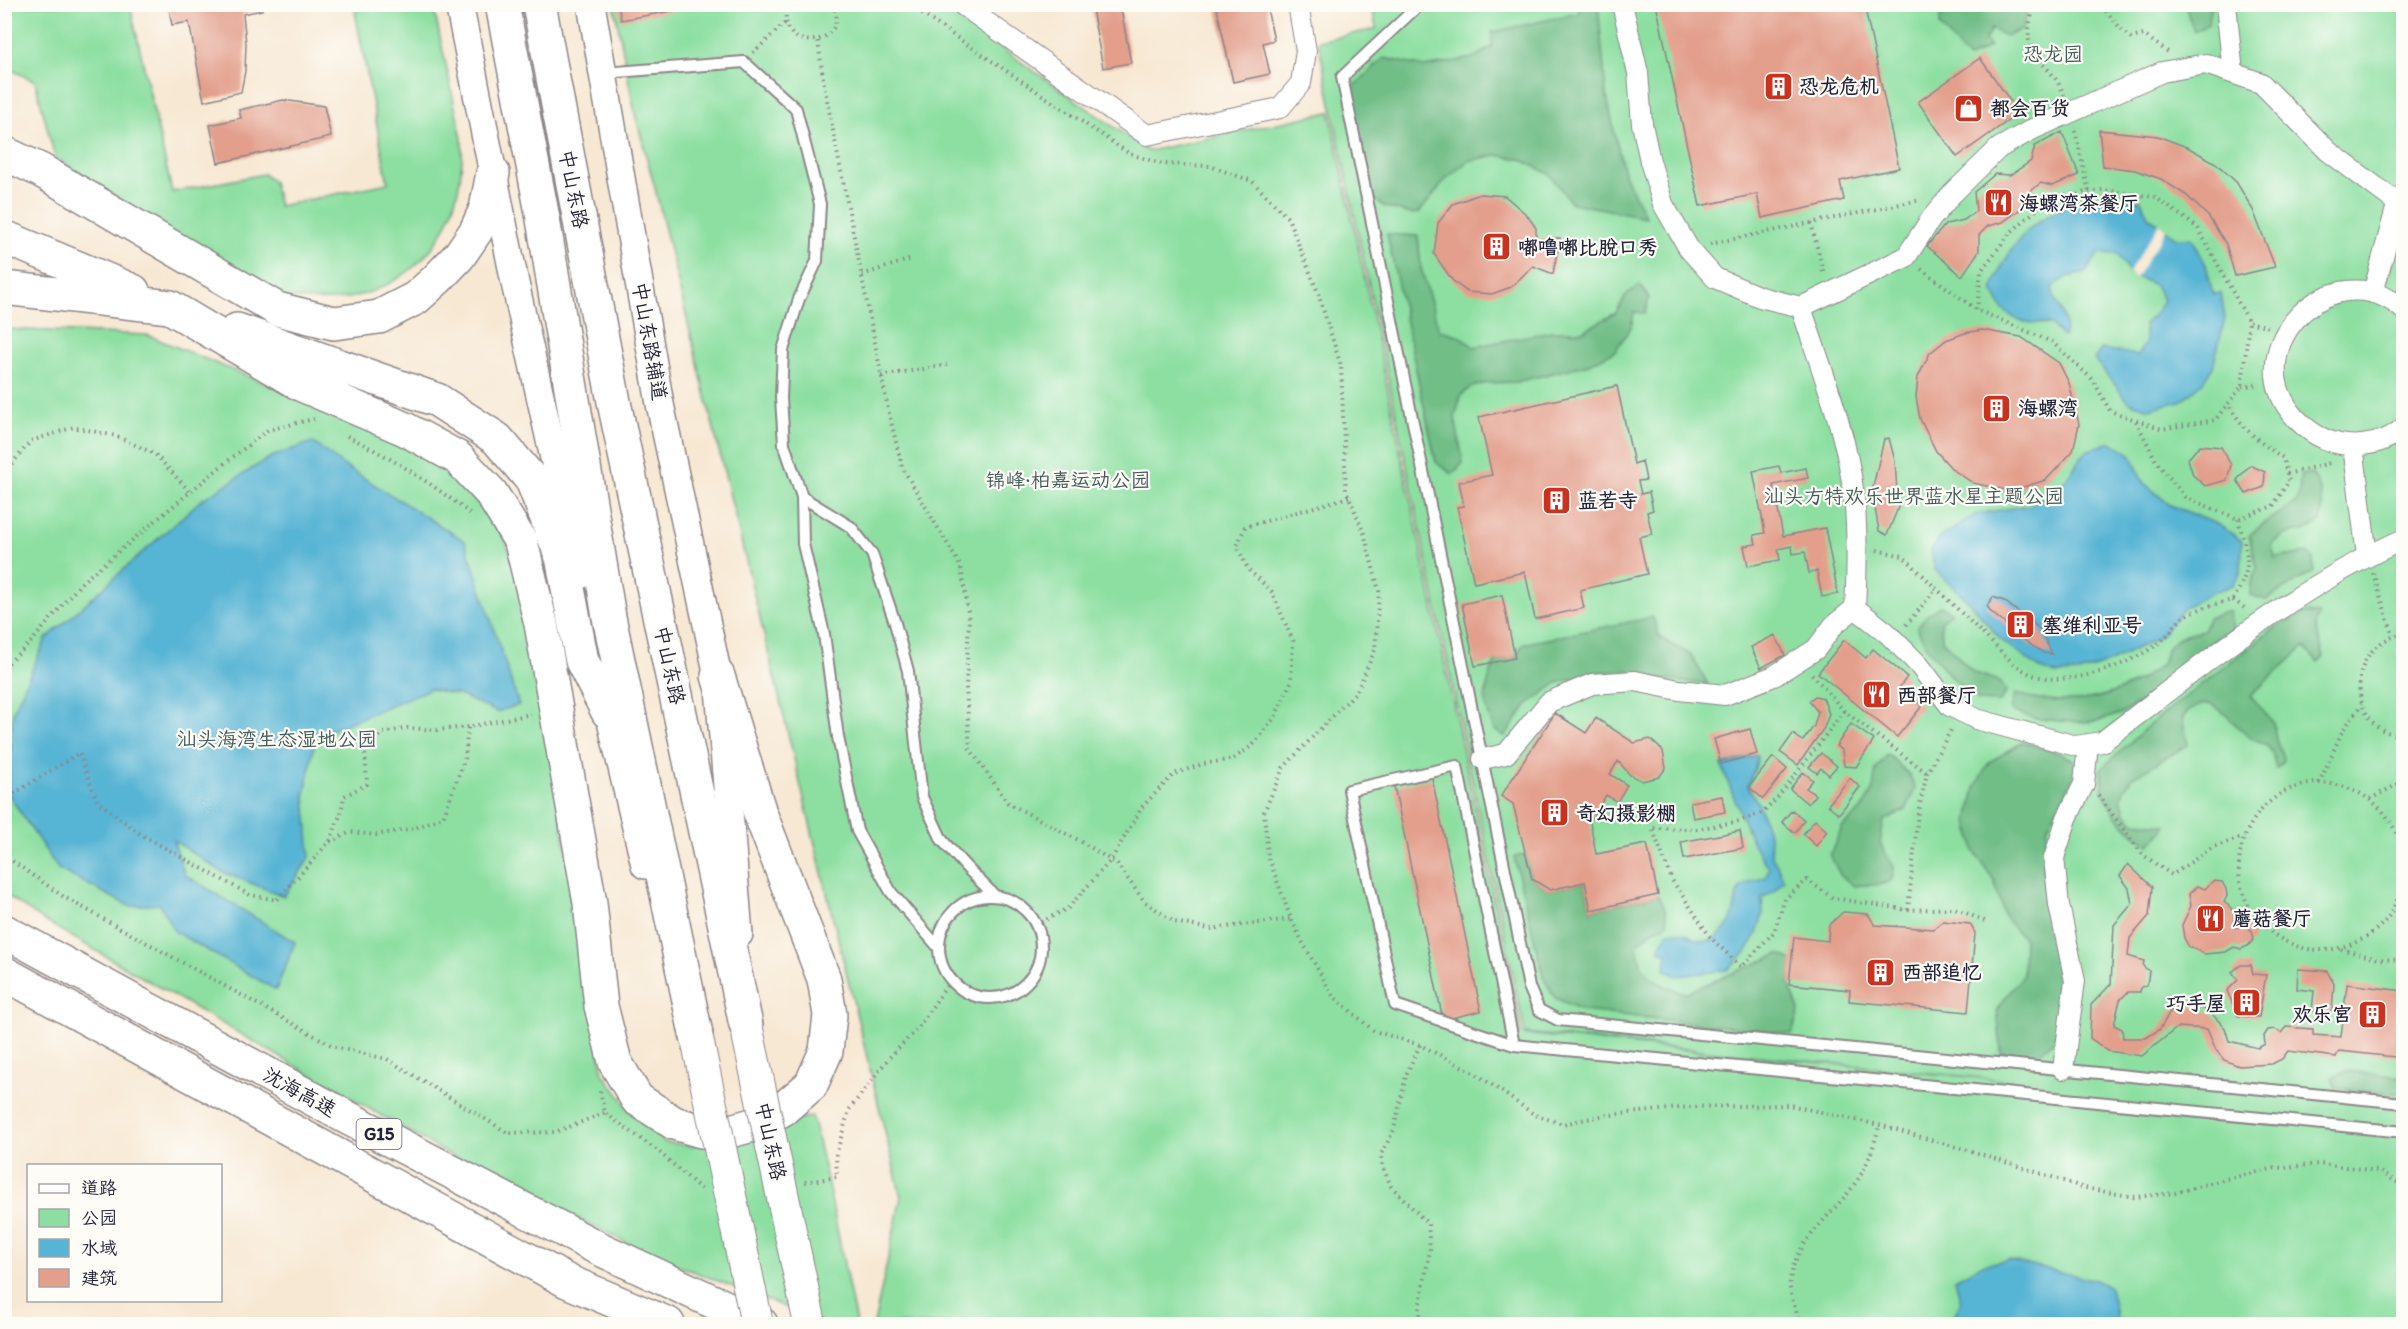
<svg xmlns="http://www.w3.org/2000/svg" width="2408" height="1329" font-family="Itim,'LXGW WenKai TC',sans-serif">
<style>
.green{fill:#8cdfa1;stroke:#57806e;stroke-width:1.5}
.forest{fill:#71be87;stroke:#4a7061;stroke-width:1.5}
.water{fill:#56b4d4;stroke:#3c6b88;stroke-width:1.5}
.pier{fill:#f7e8d3}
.building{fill:#e39f8c}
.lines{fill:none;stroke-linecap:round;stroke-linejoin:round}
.lane-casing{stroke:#8c8587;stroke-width:14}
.street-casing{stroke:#8c8587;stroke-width:22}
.secondary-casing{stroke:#8c8587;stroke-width:30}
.highway-casing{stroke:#8c8587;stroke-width:36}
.path{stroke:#8c8587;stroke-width:4;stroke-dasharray:1.5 4.5;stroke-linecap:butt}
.lane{stroke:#fff;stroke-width:10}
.street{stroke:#fff;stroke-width:20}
.secondary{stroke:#fff;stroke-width:27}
.highway{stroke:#fff;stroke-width:33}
.primary-bridge-casing{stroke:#8c8587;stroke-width:34;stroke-linecap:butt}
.primary-bridge{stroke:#fff;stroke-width:32}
.labels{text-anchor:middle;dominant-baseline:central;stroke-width:4.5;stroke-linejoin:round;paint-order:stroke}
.shield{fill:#fdfcf7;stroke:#646373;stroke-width:1.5}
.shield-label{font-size:18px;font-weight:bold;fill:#22223b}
.park-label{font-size:20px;fill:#425b5a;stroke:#fdfcf7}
.poi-label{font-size:20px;font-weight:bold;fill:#22223b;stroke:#fdfcf7;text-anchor:start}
.street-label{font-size:20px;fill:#22223b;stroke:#fdfcf7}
</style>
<rect width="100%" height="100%" fill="#fdfcf7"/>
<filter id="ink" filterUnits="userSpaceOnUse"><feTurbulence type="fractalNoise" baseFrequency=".0167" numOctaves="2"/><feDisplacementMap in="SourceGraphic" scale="12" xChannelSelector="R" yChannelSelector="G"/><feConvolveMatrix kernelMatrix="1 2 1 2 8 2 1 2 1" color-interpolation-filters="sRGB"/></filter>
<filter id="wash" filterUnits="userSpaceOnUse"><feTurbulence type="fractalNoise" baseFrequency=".008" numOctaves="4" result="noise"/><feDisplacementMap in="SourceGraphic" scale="24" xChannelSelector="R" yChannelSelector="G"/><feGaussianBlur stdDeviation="1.35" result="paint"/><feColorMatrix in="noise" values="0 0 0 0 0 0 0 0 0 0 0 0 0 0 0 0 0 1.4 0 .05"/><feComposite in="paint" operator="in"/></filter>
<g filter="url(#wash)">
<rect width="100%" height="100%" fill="#f7e8d3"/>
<!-- green -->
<path class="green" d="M1372,4L2403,5V1324H874L901,1197L656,192L635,114L614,5H940L1148,151L1330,112L1522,1034L2012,1081L1525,1033L1318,41L1376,29Z
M4,5H130L172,192L264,174L273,182L279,206L388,183L355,12L361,5H433L462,139C464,185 452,232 417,264C373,303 314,310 260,288C231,276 201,252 174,235C135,209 95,183 55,158L35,81L5,67Z
M4,329L147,335L401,439L449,469L503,533L525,600L603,1073L637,1120L665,1142L691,1146L812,1116L827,1179L856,1324H828L649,1254L446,1153L43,920L5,894Z"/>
<!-- forest -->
<path class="forest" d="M1578,5H1598L1606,93L1615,135L1625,176L1646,217L1572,203L1549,174L1521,159L1496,155L1468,161L1446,179L1419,213L1411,214L1385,207L1370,196L1352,113L1351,89L1384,58L1425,67L1473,58L1492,47V32L1579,13Z
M1941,5H2021L2027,13L2022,30L2006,36L1991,29L1985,41L1990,46L1968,59L1940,26Z
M2185,5H2212L2208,24L2194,32Z
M1387,234L1418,236L1421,268L1439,330L1458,335L1474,347L1552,331H1583L1616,313L1627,294L1640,285L1649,298L1645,313L1634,312L1631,327L1615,351L1589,364L1516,382L1488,383L1471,387L1461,396L1455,417L1463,463L1452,474L1436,462Z
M2312,473C2323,490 2323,503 2321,522L2306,530L2284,535L2272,545L2275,558L2307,553L2313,559L2314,571L2266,600L2250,595L2251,584L2257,567L2249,536C2263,521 2283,514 2298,500L2301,475Z
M1940,606L1951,612L1941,621L1942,640L1973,672L1998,681L2007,691L2000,702L1979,701L1951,677L1926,646L1917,627L1927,615Z
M2229,611L2233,630C2223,636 2211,642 2202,650C2171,675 2142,711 2101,720C2089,723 2073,722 2060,721C2043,720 2026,718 2011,710L2015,694C2062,706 2103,704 2144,677C2149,673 2156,670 2160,666C2164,662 2164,654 2167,649C2175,637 2190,633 2203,630L2208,618Z
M2301,613L2319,614L2315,623L2324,657L2318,663L2304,647L2250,696L2273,722L2276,739L2284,761L2276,769C2270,737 2265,749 2245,733C2223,715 2209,686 2182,718L2188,745L2131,778L2121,797L2125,813L2134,822L2167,825L2150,845C2132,834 2110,813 2104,792C2101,785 2102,776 2101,769L2149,725L2273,629Z
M1653,617L1660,638L1691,655L1708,684L1665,680L1632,670L1592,673L1557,683L1527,705L1505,736L1494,730C1482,700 1483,693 1495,662L1515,658L1523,644Z
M2023,742L2061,754L2075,761L2072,781L2047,828L2043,876L2062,969L2060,1023L2053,1042L2034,1056L2001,1052L1997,1009L2023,975L2024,939L2005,918L1994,880L1974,851L1968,821L1975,788L1989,762Z
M1888,754L1910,776L1915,788L1906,810L1884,820L1880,844L1894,867L1892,880C1877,888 1870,883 1854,886L1841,876L1830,855L1842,828L1863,808L1873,789L1876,769Z
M1526,854L1532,879L1550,890L1585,882L1591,910L1658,895L1666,911L1667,924L1652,931L1637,945L1641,965L1652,979L1668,988L1685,993L1779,954L1792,960L1789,984L1799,1011L1792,1034L1584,1011L1555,998L1544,979L1514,857Z
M2346,1071L2403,1077V1094L2336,1088L2332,1078Z"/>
<!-- water -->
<path class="water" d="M2080,200H2141L2148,216L2176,238H2192L2206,265L2213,294L2221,293L2225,318L2213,367L2200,385L2183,400L2149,409L2129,402L2094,359L2102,349L2137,355L2146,343L2144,324L2156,313L2163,300L2155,285L2128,273L2125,265L2117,254L2099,253L2085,273L2067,277L2052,287C2054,306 2071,317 2063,337L2051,325L2019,321L2003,310L1992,290C2011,240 2030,220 2080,200Z
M312,442L346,467L465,541L519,705L497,712L459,695L430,689L316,736L305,794L310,857L284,896L222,872L173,840L185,875L295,942L276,990L174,931L160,904L129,906L58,869L8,794L13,712L46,639L201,500L271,457Z
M2111,442L2131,454L2143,482L2170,505L2219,525L2242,541L2241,572L2233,585L2211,593L2185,607L2159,637L2110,662L2079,673L2056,674L2040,669L2000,639L1968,601L1935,570L1931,551L1939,538L1977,514L2030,505L2063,483L2086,451Z
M1757,755C1758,768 1751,774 1748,786L1759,805L1769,835L1772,856L1784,880L1774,891L1762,898L1763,913L1757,934L1746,952L1727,970L1677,976L1665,969L1667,954L1659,950L1667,933C1685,927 1698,946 1712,940C1722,935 1732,922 1734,910C1737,900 1734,893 1744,885C1750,881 1758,879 1766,877L1769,867C1750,846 1746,824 1735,800C1730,788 1726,778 1722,765Z
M2009,1260L2095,1280L2110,1288L2118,1324H1949L1961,1303L1955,1279L1983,1264Z"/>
<!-- pier -->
<path class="pier" d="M2159,224L2166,229L2136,278L2128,273Z"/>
<g id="blocks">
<!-- building -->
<path class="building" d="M168,4H261L262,10L243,14L246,43L245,71L241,92L204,101L189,22L172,25Z
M618,4H700V6L621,20Z
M1091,4H1120L1131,63L1103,68Z
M1216,4H1266L1274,40L1263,43L1270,74L1233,82Z
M1656,4H1864L1899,168L1840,181L1844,200L1762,218L1757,194L1700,206Z
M1980,58L2019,113L1957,157L1918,102Z
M283,100L324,106L331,137L218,163L210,125L241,118L239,110Z
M2099,130L2158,136L2189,148L2216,163L2237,183L2253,210L2275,267L2235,276L2226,244L2209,217L2186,195L2161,179L2135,170L2103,166Z
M2062,132L2079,175L2052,186L2041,183L2025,195L2019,210L2003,222L1988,226L1979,235V251L1962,276L1927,246L1946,224L1964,220L1976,211L1974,192L1995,174L2010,175L2031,161L2035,146Z
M1480,194L1505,196L1527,215L1536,228V239L1560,238L1553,274L1533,266L1511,287L1492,294L1467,292L1452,280L1434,254L1438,223L1453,204Z
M1982,330L2021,337L2059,363L2069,383L2079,424L2073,451L2046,480L2010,491L1973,483L1952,469L1936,451L1920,419L1916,397L1918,377L1930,353L1946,340L1965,333Z
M1617,386L1634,464L1642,461L1646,480L1638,481L1641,494L1649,492L1653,510L1647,512L1652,534L1639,537L1647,574L1580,590L1584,608L1535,619L1525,572L1474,583L1457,507L1464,506L1459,482L1492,475L1479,417Z
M1889,438L1895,461L1898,508L1887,535L1879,531L1872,491L1884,439Z
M2200,445L2221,447L2231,465L2227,480L2205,486L2193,475L2188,459Z
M2250,465L2265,472L2264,487L2246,494L2237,480Z
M1779,466L1781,473L1806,468L1808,478L1773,485L1783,536L1825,528L1838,594L1822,597L1817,571L1809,573L1805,552L1793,554L1792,546L1778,549L1780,560L1748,566L1744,546L1756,544L1754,535L1765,533L1753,471Z
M1502,595L1515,658L1475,666L1462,604Z
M1993,597L2004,601L2040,629L2052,654L2044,653L2029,644L1991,612L1987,606Z
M1775,635L1785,655L1761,668L1751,647Z
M1844,640L1866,658L1873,649L1907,677L1899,688L1922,706L1897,737L1818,673Z
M1815,696L1823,698L1829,714L1824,728L1798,765L1780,752L1793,734L1803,741L1814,726L1818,712L1809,701Z
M1555,713L1586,733L1596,718L1634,743L1650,739L1663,751L1666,768L1659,777L1642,781L1630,775L1618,761L1610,774L1627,785L1617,802L1606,795L1590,822L1596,854L1647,844L1658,895L1591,910L1585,882L1550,890L1532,879L1513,804L1501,796Z
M1851,724L1874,740L1856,767L1844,766L1842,750L1836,746Z
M1750,729L1757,754L1721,764L1714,739Z
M1821,753L1837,766L1829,775L1821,768L1817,773L1809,767Z
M1773,757L1787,769L1763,799L1749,787Z
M1803,772L1813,780L1806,788L1815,795L1808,804L1790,789Z
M1432,778L1481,1011L1443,1020L1394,786Z
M1850,778L1860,787L1839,814L1828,805Z
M1722,796L1725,812L1693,818L1690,802Z
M1792,810L1804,820L1795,833L1782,822Z
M1815,820L1827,831L1816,846L1803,834Z
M1740,831L1743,848L1684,859L1681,842Z
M2128,864L2152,887L2149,916L2130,938L2128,956L2144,961L2143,966L2149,971L2147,985L2141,987L2140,992H2128L2120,1000L2114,1025L2122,1029L2123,1038H2146L2160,1029L2171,1010L2183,1007L2202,1008L2214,1016L2225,1028L2229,1041L2258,1048L2265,1044L2264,1036L2268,1030L2275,1029L2281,1033L2286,1027L2313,1029V1035L2341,1037L2347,984L2404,991V1058L2339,1051L2336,1057L2288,1051L2282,1059L2272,1064L2239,1066L2224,1060L2216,1050L2207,1029L2178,1027L2142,1056L2108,1051L2090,1038L2091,1005L2111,984L2114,925L2132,904L2129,888L2120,876Z
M2213,881L2222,882L2226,889L2227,896L2224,902L2230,907L2234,913L2235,927L2245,925L2252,931L2254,939L2248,946L2241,949L2234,947L2226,952L2205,954L2189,947L2184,938L2182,925L2191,906L2189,894L2197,886L2205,889Z
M1843,912L1868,914L1875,925L1933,929L1943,921L1970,924L1975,933L1968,1012L1849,1001L1850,990L1789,984L1794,937L1828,941L1829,925Z
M2241,965H2251L2253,974L2266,975L2259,1017L2238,1016L2227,991L2238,980L2232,972Z
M2298,969L2327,971L2334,984L2332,1012L2312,1011L2314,991L2297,989Z"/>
</g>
</g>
<g filter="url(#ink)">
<use href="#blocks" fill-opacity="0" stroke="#8c8587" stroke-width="1.5"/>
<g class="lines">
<defs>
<path id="lane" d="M1420,4L1342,77L1529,987L1539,1010L1558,1020L2404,1103
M604,73L744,62L796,109L820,204L817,261L799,299L783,350L781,398L784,444L802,497L803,544L824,634L838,737L857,831L891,892L939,948
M802,497L851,527L872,554L895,623L908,671L922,797L942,840L966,867L995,896
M939 947a51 51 0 1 1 102 0a51 51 0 1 1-102 0Z
M1514,1045L1457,766L1349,790L1395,1005L1514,1045L2404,1132"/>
<path id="street" d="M961,4L1147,135L1280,108L1301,83L1306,51L1298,4
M1622,4L1638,73L1642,124L1650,161L1663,204L1689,249L1715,278L1760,297L1801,307L1906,257L1931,219L1952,194L1999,148L2033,129L2162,72L2206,64L2261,83L2328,151L2404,208
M2226,4L2233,73
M2373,293L2397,205
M1801,307C1821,369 1847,432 1854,497C1858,534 1857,571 1855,608L1886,632L1919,665L1950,706L1976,719L2076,746L2102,742C2199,668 2292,589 2404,539
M2404,310C2335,248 2234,347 2294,416C2307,431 2321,440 2340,444C2361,448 2388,443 2404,427
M2353,446L2367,556
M1483,759L1506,754L1549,702L1592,684L1635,681L1679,690L1725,695L1774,676L1816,649L1834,625L1855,608
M2063,1069L2075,981L2059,905L2054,858L2067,818L2084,784L2088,744"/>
<path id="secondary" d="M459,4L515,283L580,575
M591,4L660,404L718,676L739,934
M604,692L645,865"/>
<path id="highway" d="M502,4L542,213L609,617L696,1034
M539,4L615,407L746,1025
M4,153L40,170L277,309L334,323L379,317L416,298L437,279L459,256L476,231L486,209L493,173
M4,237L133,291
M4,288L170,307L300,384L405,429L458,458L491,493L521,542L541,624L590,903L601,1006L615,1062L637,1099L674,1123L701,1131L734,1130L756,1124L783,1109L811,1085L826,1051L830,1015L824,979L760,813L718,676
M237,330L437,400L497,439L532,480L562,557L582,661L608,712
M4,931L348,1118L596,1247L761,1324
M4,973L567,1281L668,1324"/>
</defs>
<!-- lane casing -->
<use href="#lane" class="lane-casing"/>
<!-- street casing -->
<use href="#street" class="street-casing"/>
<!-- secondary casing -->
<use href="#secondary" class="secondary-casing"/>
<!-- highway casing -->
<use href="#highway" class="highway-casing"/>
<!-- path -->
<path class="path" d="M788,4C772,57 853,48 833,4
M907,4L1130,154L1163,164L1210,166L1252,181L1288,218L1317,290L1341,366L1346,490L1364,533L1379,591L1375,650L1357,691L1283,768L1264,812L1268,856L1291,919L1303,943L1333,996L1374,1031L1420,1045L1475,1073L1535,1115L1563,1124L1601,1116L1690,1107L1789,1105L1879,1125L1981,1154L2085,1188L2134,1197L2175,1193L2226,1179L2276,1168L2319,1164L2378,1171L2404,1186
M2035,4C2015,65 2047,52 2064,95
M2096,4C2110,11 2117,28 2131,38L2144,35L2168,52
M818,41L824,85L888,409L902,467L961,567L969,619L966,687L970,749L1008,803L1080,841L1117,864L1144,901L1174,922L1210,929L1291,919
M753,53L786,22
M2075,131L2089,192
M1811,223L1824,275
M1710,244L1920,200
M1921,269L1977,310L2052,342L2093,380L2110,411L2162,429L2215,420L2242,386L2249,322L2198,228L2155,197L2103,190L2052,196L2010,233L1981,271L1977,310
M862,275L911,259
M2249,322L2269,327
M881,376L947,365
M2242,386L2260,385
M2136,421L2156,461L2185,497L2238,519L2273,506L2289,481L2283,458C2258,440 2243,431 2228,403
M347,436C392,458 433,484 472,515
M4,473L31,441L74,427L116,436L155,454L191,493
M2287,474L2330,463
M1877,550L1903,556L2016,666C2022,669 2027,673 2033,675C2069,688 2130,665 2159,643C2169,635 2175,623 2185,616C2201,607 2216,604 2233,600L2246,609
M2373,573L2393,636
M2233,600C2254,564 2248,557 2238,519
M1906,625L1936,589
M2404,634C2342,644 2347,733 2404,736
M4,667L32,641L82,582L225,463L268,430L314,419
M1812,674L1844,711L1927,773
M1844,711L1779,796L1764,812L1740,821L1697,829L1652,828L1672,880L1711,938L1741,967L1774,932L1785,899L1807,880L1833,898L1908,910L1954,908L1987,922
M2319,783L2343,730L2362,704
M2098,795L2142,854L2172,875L2213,847L2244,837
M2370,799L2404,781
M4,800L79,753L97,801L142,835L250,895L277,900L329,842L351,832L376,835L415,828L443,817L465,758L468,727L531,714
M330,841L341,813L344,796L367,784L365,751L383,733L408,728L437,730L468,727
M4,853L8,858L64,897L335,1047L387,1059L508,1133L555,1132L605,1113
M2404,862C2400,832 2386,807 2359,793C2265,746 2190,878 2278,937C2312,960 2358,951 2385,921C2396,908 2400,891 2404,875
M1908,910L1918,812L1927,773L1952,728
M1036,925L1068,908L1111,860L1142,807L1174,774L1203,764L1233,759L1253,745L1275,717L1291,682L1293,641L1272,592L1248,569L1237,546L1245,527L1349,497
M2341,949L2378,959L2404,960
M1420,1045L1406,1075L1394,1130L1381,1154L1383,1168L1391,1186L1428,1224L1430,1250L1419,1309L1421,1324
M600,1091L605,1113L658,1151L702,1190
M805,1182L837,1177L836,1155L849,1110L888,1059L917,1029L950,981
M1800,1324C1797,1311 1788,1292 1790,1280C1797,1238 1831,1217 1854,1185C1867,1168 1874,1146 1879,1126"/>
<!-- lane -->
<use href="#lane" class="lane"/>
<!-- street -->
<use href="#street" class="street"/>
<!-- secondary -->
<use href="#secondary" class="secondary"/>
<!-- highway -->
<use href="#highway" class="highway"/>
<defs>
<path id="primary-bridge" d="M746,1025L810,1324
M696,1034L757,1324"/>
</defs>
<!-- primary-bridge casing -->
<use href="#primary-bridge" class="primary-bridge-casing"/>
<!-- primary-bridge -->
<use href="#primary-bridge" class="primary-bridge"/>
</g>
</g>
<!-- icons -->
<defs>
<symbol id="building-square" viewBox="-11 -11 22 22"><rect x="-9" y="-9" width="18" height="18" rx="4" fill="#c8321e" stroke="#fdfcf7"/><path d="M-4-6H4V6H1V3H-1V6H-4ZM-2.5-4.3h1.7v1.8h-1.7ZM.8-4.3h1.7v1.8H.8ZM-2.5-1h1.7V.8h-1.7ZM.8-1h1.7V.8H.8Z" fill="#fff"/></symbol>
<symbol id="shop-square" viewBox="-11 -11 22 22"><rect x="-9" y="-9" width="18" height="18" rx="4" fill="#c8321e" stroke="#fdfcf7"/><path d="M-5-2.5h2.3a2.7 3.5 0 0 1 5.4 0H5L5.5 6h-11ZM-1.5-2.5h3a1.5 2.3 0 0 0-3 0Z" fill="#fff"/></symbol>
<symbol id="restaurant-square" viewBox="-11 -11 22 22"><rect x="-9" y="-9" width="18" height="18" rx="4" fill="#c8321e" stroke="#fdfcf7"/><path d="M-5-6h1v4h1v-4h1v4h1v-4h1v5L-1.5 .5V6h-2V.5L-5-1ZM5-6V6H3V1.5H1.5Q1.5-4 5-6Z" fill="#fff"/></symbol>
</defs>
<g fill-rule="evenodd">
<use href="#building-square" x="1762" y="70" width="33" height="33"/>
<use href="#shop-square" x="1952" y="92" width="33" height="33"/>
<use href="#restaurant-square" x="1982" y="186" width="33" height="33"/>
<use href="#building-square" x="1480" y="230" width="33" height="33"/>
<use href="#building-square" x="1980" y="392" width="33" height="33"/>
<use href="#building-square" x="1540" y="484" width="33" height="33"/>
<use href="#building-square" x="2004" y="608" width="33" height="33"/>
<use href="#restaurant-square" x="1860" y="678" width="33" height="33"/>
<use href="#building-square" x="1538" y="796" width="33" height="33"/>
<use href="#restaurant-square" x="2194" y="902" width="33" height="33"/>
<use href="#building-square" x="1864" y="956" width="33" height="33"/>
<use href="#building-square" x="2230" y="986" width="33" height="33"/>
<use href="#building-square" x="2356" y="998" width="33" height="33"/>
</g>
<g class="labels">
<!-- shield labels -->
<rect class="shield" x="356.5" y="1119" width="45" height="30" rx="4.5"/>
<g class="shield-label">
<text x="379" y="1134">G15</text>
</g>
<!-- park labels -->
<g class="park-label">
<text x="2053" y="54">恐龙园</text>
<text x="1068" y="480">锦峰·柏嘉运动公园</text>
<text x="1914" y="496">汕头方特欢乐世界蓝水星主题公园</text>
<text x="277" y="739">汕头海湾生态湿地公园</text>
</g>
<!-- poi labels -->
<g class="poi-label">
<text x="1799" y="86">恐龙危机</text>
<text x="1990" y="108">都会百货</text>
<text x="2019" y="203">海螺湾茶餐厅</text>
<text x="1518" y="247">嘟噜嘟比脱口秀</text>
<text x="2018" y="408">海螺湾</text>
<text x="1578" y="500">蓝若寺</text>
<text x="2042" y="625">塞维利亚号</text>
<text x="1897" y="695">西部餐厅</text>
<text x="1576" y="813">奇幻摄影棚</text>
<text x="2232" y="918">蘑菇餐厅</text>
<text x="1902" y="972">西部追忆</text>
<text x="2226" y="1003" text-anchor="end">巧手屋</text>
<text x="2352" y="1014" text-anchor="end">欢乐宫</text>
</g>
<!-- street labels -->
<g class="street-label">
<text transform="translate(574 189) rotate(79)">中山东路</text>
<text transform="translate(650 341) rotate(80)">中山东路辅道</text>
<text transform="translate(670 665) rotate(78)">中山东路</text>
<text transform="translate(300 1092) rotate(29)">沈海高速</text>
<text transform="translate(771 1141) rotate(78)">中山东路</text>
</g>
</g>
<!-- margin -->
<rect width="2408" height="1329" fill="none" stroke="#fdfcf7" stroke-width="24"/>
<!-- legend -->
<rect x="27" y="1164" width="195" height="138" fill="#fdfcf7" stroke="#a5a5ac" stroke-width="1.5"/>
<rect x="39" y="1184" width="30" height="9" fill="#ffffff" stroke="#a5a5ac" stroke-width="1.5"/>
<text x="81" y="1194" font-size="18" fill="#22223b">道路</text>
<rect x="39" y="1209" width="30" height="18" fill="#8cdfa1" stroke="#a5a5ac" stroke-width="1.5"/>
<text x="81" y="1224" font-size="18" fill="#22223b">公园</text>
<rect x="39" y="1239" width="30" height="18" fill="#56b4d4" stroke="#a5a5ac" stroke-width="1.5"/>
<text x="81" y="1254" font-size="18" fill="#22223b">水域</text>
<rect x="39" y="1269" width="30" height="18" fill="#e39f8c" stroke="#a5a5ac" stroke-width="1.5"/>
<text x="81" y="1284" font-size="18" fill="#22223b">建筑</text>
</svg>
